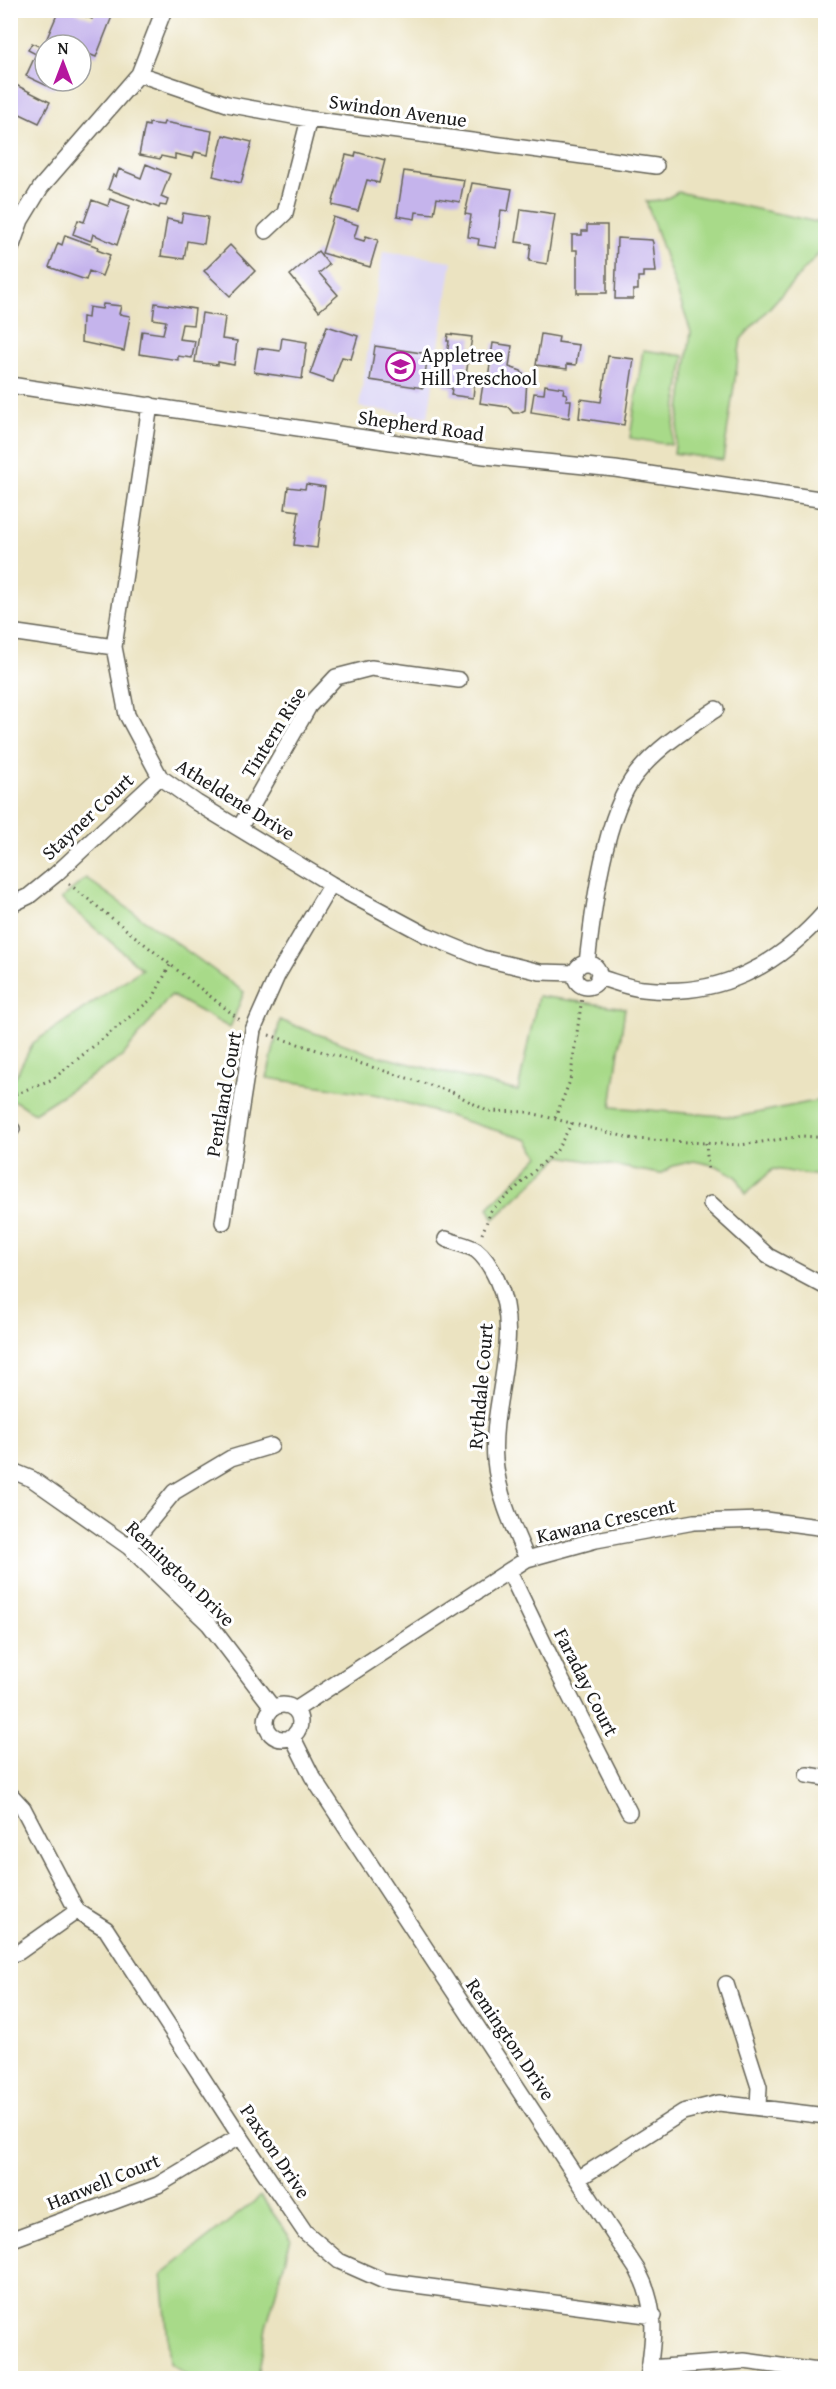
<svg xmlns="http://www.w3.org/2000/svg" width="836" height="2389" font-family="'Gentium Book Plus',serif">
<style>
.built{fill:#dcd6f6}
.green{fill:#a8da89;stroke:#627b52;stroke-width:1.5}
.building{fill:#c5b4ec}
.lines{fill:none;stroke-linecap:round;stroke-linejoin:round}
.street-casing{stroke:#646256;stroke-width:18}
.path{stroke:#646256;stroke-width:3;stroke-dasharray:1.5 4.5;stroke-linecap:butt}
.street{stroke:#fff;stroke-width:15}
.labels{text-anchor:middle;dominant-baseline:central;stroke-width:6;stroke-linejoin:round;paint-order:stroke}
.street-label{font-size:20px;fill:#1c1c1c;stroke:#fff}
.poi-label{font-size:20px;fill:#1c1c1c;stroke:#fff;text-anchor:start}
</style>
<rect width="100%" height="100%" fill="#fff"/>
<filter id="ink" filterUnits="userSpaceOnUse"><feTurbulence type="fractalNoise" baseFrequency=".0167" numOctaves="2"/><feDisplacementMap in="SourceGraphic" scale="12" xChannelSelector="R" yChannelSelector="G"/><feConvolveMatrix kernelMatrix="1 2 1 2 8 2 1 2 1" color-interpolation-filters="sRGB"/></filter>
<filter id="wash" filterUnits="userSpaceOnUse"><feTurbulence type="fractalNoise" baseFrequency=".008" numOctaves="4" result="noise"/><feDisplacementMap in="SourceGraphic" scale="24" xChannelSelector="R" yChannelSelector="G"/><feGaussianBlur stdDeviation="1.35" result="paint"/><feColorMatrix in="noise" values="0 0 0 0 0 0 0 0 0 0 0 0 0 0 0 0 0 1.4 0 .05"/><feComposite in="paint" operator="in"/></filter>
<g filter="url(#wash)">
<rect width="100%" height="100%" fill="#ebe3c1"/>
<!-- built -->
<path class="built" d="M383,251L452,261L428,417L359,407Z"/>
<!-- green -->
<path class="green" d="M678,192L821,223L825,247L741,339L723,460L674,453L691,332L646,201L664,200Z
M643,350L684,356L671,445L630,438Z
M86,878L244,992L230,1028L171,995L122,1057L34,1113L15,1101L10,1102L11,1085L33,1043L142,969L61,899Z
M538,996L625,1008L611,1107L736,1117L825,1099V1177L773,1169L746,1194L737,1177L717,1166L694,1161L673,1166L660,1174L561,1156L494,1219L488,1208L539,1156L528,1140L379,1095L267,1078L280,1020L371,1054L518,1091Z
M261,2196L291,2239L266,2327L258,2378H190L170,2363L162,2274Z"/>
<g id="blocks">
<!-- building -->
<path class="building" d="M59,10H71L92,19L95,13L113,14L96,57L81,51V45H65L47,38Z
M32,43L45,49V81H57L54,89L26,76L36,54L28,50Z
M10,82L50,102L39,123L16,112L12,119L10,118Z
M164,122L212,131L208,155L195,152L193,158L175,154V159L161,156L160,159L139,155L145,125L149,126V123L163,125Z
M223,135L252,142L241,183L213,176Z
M356,152L385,160L379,183L367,180L358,211L332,205L346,155L355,157Z
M146,164L170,174L161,197L168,200L166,206L160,205L159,208L108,189L113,175L116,177L119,169L141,178Z
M404,171L464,180L460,202L437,198L434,214L416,212L415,219L397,216Z
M472,183L512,189L508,211L501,210L496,248L478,245L479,239L468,237L471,215L465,214Z
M110,199L130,206L117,245L93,234L91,241L73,234L78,220L84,222L92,200L108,206Z
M521,209L555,214L547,264L529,261L531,244L516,242Z
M183,213L208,217L204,244L187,241L184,259L161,256L167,219L181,222Z
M333,217L358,225L354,238L364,241L366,236L378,240L370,267L322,253Z
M587,225H607V293H577V250H572V235H582V231H587Z
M65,235L98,247L97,250L110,255L102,276L89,271L86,280L49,267L58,243L62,245Z
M617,238L652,240L653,243L656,272H643V277H638V290H633V299H615Z
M230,245L255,271L230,296L204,271Z
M318,251L329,265L319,273L338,295L319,311L290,275Z
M155,303L195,309L193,325L182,324L179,339L195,341L192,358L178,356V360L139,354L142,331L163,334L166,321L153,319Z
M103,304L121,306L119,314L130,316L124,351L81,342L82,317L88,318L89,307L102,309Z
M202,313L225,317L222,339L237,341L234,365L218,362V365L195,362Z
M327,326L358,336L351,359L342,357L333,382L310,374Z
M448,334L472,337L466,375L475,377L473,398L451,395L452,388L443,386L449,341H447Z
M541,334L559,337L558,342L579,345L576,365L567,364V369L536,365Z
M282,338L307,342L302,379L254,372L258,348L280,351Z
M493,343L512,346L509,367L521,371L527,380L525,410L519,413H513L508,407L480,403L483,384L487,385Z
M375,346L428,354L423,388L370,380Z
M608,356L634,359L624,425L579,418L581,399L601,402Z
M545,385L564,388L563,393L567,394L566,400H571L569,418L531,412L534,393L544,394Z
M306,484L325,487L317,548L294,545L299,511L285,509L288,487L305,489Z"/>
</g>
</g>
<g filter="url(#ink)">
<use href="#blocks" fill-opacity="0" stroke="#646256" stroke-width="1.5"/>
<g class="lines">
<defs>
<path id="street" d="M139,74L227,104L309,119L656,166
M266,231L285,213L309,119
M10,251L21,220L41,187L139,74L164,10
M10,385L485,456L615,469L826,500
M150,405L114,647L127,715L160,777L197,803L331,884L426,935L482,958L540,972L575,973
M10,632L114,647
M240,827L309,706L336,677L371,668L459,680
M10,905L29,896L56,874L160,777
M587,963C593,911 604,813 637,773C659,746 688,728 716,709
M575 975a12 12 0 1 1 24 0a12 12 0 1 1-24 0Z
M598,977C613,981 628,988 643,989C719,998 777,967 826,911
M10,1131L12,1129
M711,1204L768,1256L826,1287
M223,1222L253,1030L277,976L331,884
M446,1239C455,1243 468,1245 476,1250C485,1257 492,1269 497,1280C524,1338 490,1400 495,1460C498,1495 513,1527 527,1559
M10,1470L32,1479L129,1547L209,1624L273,1708
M129,1547L174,1492L231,1458L271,1446
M509,1571L559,1675L629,1812
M266 1722a17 17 0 1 1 34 0a17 17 0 1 1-34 0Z
M295,1710L527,1559L596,1540L694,1522L765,1520L826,1528
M292,1736L312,1776L638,2271C658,2309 654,2337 648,2378
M807,1775L826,1778
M10,1794L23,1808L77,1911L106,1929L240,2136L305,2232L339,2261L384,2281L654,2316
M10,1955L19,1952L77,1911
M726,1984L759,2087L758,2106
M578,2179L683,2112L719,2103L826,2116
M10,2240L158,2185L240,2136
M649,2368L744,2361L826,2372"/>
</defs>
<!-- street casing -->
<use href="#street" class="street-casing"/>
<!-- path -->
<path class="path" d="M69,884L240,1020
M269,1035L452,1092L487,1111L527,1112L634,1139L741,1145L803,1136L826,1138
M10,1096L53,1079L153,998L171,963
M555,1118L570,1081L582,998
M706,1143L708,1169
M482,1234L491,1211L557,1150L572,1123"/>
<!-- street -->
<use href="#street" class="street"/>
</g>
</g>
<!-- icons -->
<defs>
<symbol id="school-ring" viewBox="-11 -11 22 22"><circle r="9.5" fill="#fff" stroke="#b5179e" stroke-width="1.5"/><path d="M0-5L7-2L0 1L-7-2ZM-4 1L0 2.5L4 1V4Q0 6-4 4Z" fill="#b5179e"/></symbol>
</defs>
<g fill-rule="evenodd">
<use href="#school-ring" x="384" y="350" width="33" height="33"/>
</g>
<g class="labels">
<!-- street labels -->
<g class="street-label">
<text transform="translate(398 110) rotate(8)">Swindon Avenue</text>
<text transform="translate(421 425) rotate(8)">Shepherd Road</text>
<text transform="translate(273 732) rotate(-58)">Tintern Rise</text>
<text transform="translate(236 799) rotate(32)">Atheldene Drive</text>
<text transform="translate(87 816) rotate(-43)">Stayner Court</text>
<text transform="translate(223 1094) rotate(-80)">Pentland Court</text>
<text transform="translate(480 1386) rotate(-85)">Rythdale Court</text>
<text transform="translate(606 1520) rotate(-13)">Kawana Crescent</text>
<text transform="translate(181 1573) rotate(44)">Remington Drive</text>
<text transform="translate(587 1682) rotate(63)">Faraday Court</text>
<text transform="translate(511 2039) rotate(56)">Remington Drive</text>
<text transform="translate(276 2151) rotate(56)">Paxton Drive</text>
<text transform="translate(103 2181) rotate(-22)">Hanwell Court</text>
</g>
<!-- poi labels -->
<g class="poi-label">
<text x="421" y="354">Appletree<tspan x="421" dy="23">Hill Preschool</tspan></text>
</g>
</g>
<!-- margin -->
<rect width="836" height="2389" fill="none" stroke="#fff" stroke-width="36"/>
<!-- north arrow -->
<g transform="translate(63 63)"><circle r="28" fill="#ffffff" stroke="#a4a4a4" stroke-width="1.5"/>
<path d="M0-4.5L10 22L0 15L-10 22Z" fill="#b5179e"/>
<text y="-9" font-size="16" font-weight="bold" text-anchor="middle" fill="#1c1c1c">N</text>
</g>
</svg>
